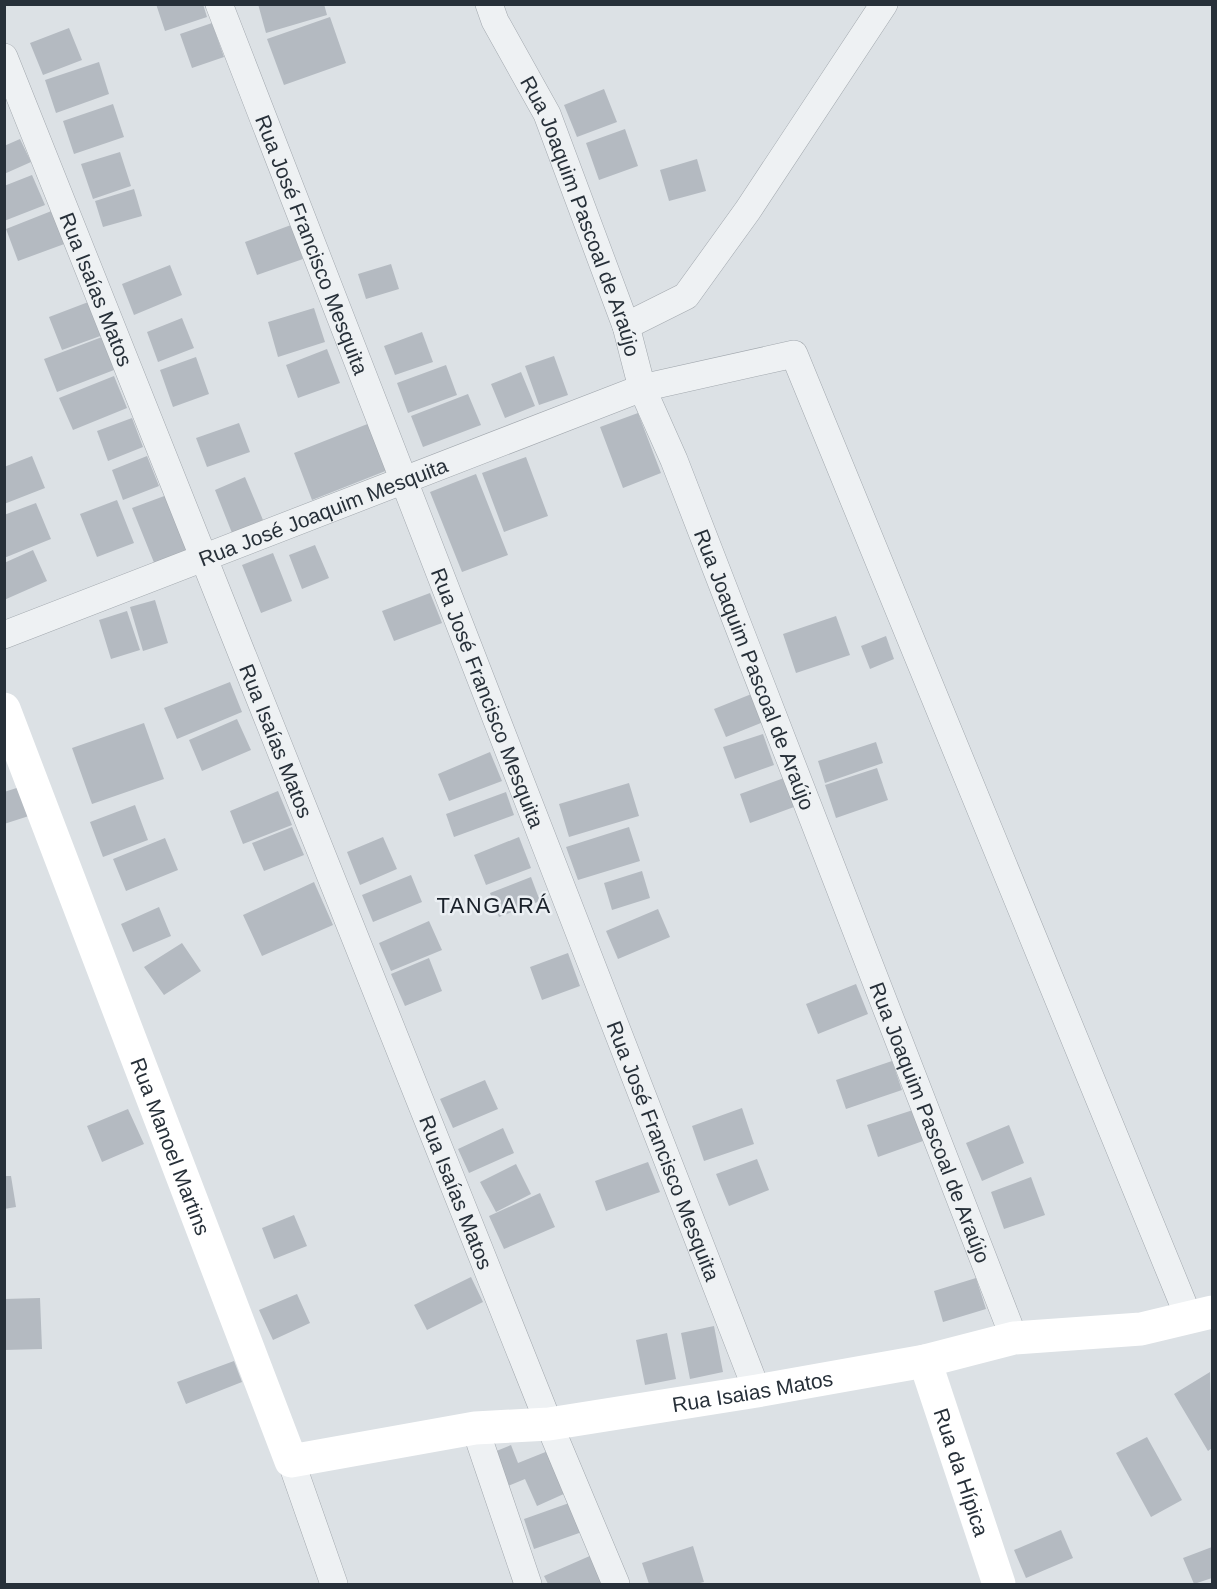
<svg xmlns="http://www.w3.org/2000/svg" width="1217" height="1589" font-family="Helvetica,sans-serif">
<style>
.building{fill:#b4bac1}
.lines{fill:none;stroke-linecap:round;stroke-linejoin:round}
.street-casing{stroke:#a2a8ae;stroke-width:28}
.street{stroke:#eef1f3;stroke-width:27}
.secondary{stroke:#fff;stroke-width:33}
.labels{text-anchor:middle;dominant-baseline:central;stroke-width:5;stroke-linejoin:round;paint-order:stroke}
.street-label{font-size:21px;fill:#273039;stroke:#ebeff3}
.neighbourhood-label{font-size:22px;letter-spacing:1.5px;fill:#1a212a;stroke:#ebeff3}
</style>
<rect width="100%" height="100%" fill="#dce1e5"/>
<!-- building -->
<path class="building" d="M156,4H203L207,17L165,31Z
M258,4H324L327,15L266,33Z
M330,17L346,63L284,85L267,39Z
M212,23L224,57L192,68L180,34Z
M69,28L82,60L43,75L30,43Z
M99,62L109,94L56,113L45,80Z
M604,89L617,122L577,137L564,105Z
M113,104L124,137L74,154L63,121Z
M625,129L638,166L599,180L586,143Z
M20,139L31,162L4,174V146Z
M120,152L131,186L93,199L81,164Z
M697,159L706,191L669,201L660,170Z
M32,175L45,205L4,221V186Z
M134,189L142,216L103,227L95,201Z
M54,210L67,243L18,261L6,229Z
M291,225L303,259L257,275L245,242Z
M391,264L399,289L366,299L358,274Z
M170,265L182,295L134,315L122,284Z
M91,301L103,335L62,350L49,317Z
M314,308L325,342L278,357L268,322Z
M182,318L194,348L158,362L147,332Z
M422,332L433,362L395,375L384,346Z
M102,337L114,370L57,392L44,359Z
M327,349L340,383L298,398L286,365Z
M554,356L568,395L539,405L525,366Z
M196,357L209,394L173,407L160,370Z
M446,365L457,395L408,413L397,383Z
M521,372L535,406L505,418L491,384Z
M114,376L127,408L73,430L59,398Z
M468,394L481,425L423,447L411,416Z
M638,413L661,473L623,488L600,427Z
M132,418L143,447L108,461L97,431Z
M239,423L250,452L207,467L196,438Z
M370,423L388,470L312,500L294,453Z
M32,456L45,488L4,504V467Z
M147,456L159,486L123,500L112,470Z
M526,457L548,516L504,532L482,473Z
M476,474L508,555L462,572L430,492Z
M245,477L263,520L232,533L215,490Z
M167,495L189,551L155,565L132,508Z
M117,500L134,543L97,557L80,514Z
M36,503L51,539L4,558V515Z
M315,545L329,578L302,589L289,555Z
M33,550L47,581L4,600V563Z
M273,553L292,601L261,613L242,565Z
M430,593L442,623L394,641L382,611Z
M155,600L168,643L143,651L130,607Z
M127,611L140,650L111,659L99,620Z
M836,616L850,655L796,673L783,634Z
M886,636L894,659L870,669L861,646Z
M230,682L242,712L177,739L164,708Z
M754,693L766,721L726,737L714,709Z
M237,719L251,750L202,771L189,740Z
M144,723L164,779L92,804L72,748Z
M763,734L774,765L735,779L723,747Z
M876,742L883,763L825,783L818,761Z
M490,752L502,781L449,801L438,774Z
M877,768L888,800L836,818L825,785Z
M784,778L794,807L750,823L740,794Z
M629,783L639,816L569,837L559,804Z
M23,786L32,815L4,824V792Z
M278,791L292,825L243,844L230,811Z
M506,792L514,815L454,837L446,814Z
M135,805L148,840L103,857L90,822Z
M292,827L304,855L264,871L252,843Z
M629,827L640,861L578,880L566,847Z
M383,837L397,869L360,885L347,852Z
M519,837L531,868L486,885L474,855Z
M165,838L178,870L126,891L113,859Z
M642,871L650,898L612,910L604,883Z
M411,875L422,902L373,922L362,895Z
M531,877L540,901L499,917L490,893Z
M314,882L333,925L262,956L243,915Z
M159,907L171,936L133,952L121,924Z
M658,909L670,937L618,959L606,931Z
M429,921L442,950L391,971L379,943Z
M182,943L201,971L164,995L144,967Z
M568,953L580,986L542,1000L530,967Z
M429,958L442,991L405,1006L391,974Z
M856,984L868,1014L818,1034L806,1004Z
M892,1061L902,1090L846,1109L836,1080Z
M485,1080L498,1109L453,1128L440,1099Z
M742,1108L754,1144L704,1161L692,1126Z
M128,1109L144,1144L102,1162L87,1126Z
M913,1110L923,1141L878,1157L867,1125Z
M1009,1125L1024,1163L982,1181L966,1143Z
M503,1128L514,1153L469,1173L458,1149Z
M757,1159L769,1190L729,1206L716,1174Z
M648,1162L660,1192L606,1211L595,1181Z
M516,1164L531,1194L496,1212L480,1182Z
M4,1176H11L16,1207L4,1209Z
M1031,1177L1045,1215L1004,1229L991,1192Z
M540,1193L555,1227L504,1249L489,1216Z
M294,1215L307,1246L274,1259L262,1228Z
M471,1277L483,1302L427,1330L414,1305Z
M976,1278L986,1309L943,1322L934,1291Z
M297,1294L310,1323L273,1340L259,1310Z
M40,1298L42,1349L4,1350V1299Z
M714,1326L723,1372L690,1379L681,1333Z
M667,1333L676,1379L645,1385L636,1340Z
M234,1361L242,1382L186,1404L177,1382Z
M1210,1372L1212,1448L1208,1451L1174,1394Z
M1147,1437L1182,1500L1151,1517L1116,1453Z
M511,1445L518,1463L548,1451L566,1493L537,1506L525,1479L508,1486L494,1452Z
M572,1502L582,1532L534,1549L524,1519Z
M1061,1530L1073,1558L1026,1578L1014,1550Z
M693,1546L704,1582L696,1584H649L642,1563Z
M1212,1547V1578L1194,1584L1183,1558Z
M592,1555L605,1581L597,1584H548L544,1576Z"/>
<g class="lines">
<defs>
<g id="street">
<path id="s1" d="M219,4L757,1391"/>
<path id="s2" d="M489,4L495,21L547,114L626,326L642,388L674,460L1014,1338"/>
<path id="s3" d="M4,57L549,1424L616,1584"/>
<path d="M626,326L686,296L748,210L884,4"/>
<path id="s4" d="M4,635L642,388L794,354L1189,1318"/>
<path d="M475,1428L528,1584"/>
<path d="M291,1461L334,1584"/>
</g>
</defs>
<!-- street casing -->
<use href="#street" class="street-casing"/>
<!-- street -->
<use href="#street" class="street"/>
<!-- secondary -->
<g class="secondary">
<path id="s5" d="M4,709L291,1461L475,1428L549,1424L757,1391L925,1361L1014,1338L1141,1329L1212,1312"/>
<path id="s6" d="M925,1361L999,1584"/>
</g>
</g>
<g class="labels">
<!-- street labels -->
<g class="street-label">
<text stroke="none"><textPath href="#s2" startOffset="232">Rua Joaquim Pascoal de Araújo</textPath></text>
<text stroke="none"><textPath href="#s1" startOffset="258">Rua José Francisco Mesquita</textPath></text>
<text stroke="none"><textPath href="#s3" startOffset="250">Rua Isaías Matos</textPath></text>
<text stroke="none"><textPath href="#s4" startOffset="342">Rua José Joaquim Mesquita</textPath></text>
<text stroke="none"><textPath href="#s2" startOffset="718">Rua Joaquim Pascoal de Araújo</textPath></text>
<text stroke="none"><textPath href="#s1" startOffset="744">Rua José Francisco Mesquita</textPath></text>
<text stroke="none"><textPath href="#s3" startOffset="736">Rua Isaías Matos</textPath></text>
<text stroke="none"><textPath href="#s2" startOffset="1204">Rua Joaquim Pascoal de Araújo</textPath></text>
<text stroke="none"><textPath href="#s5" startOffset="468">Rua Manoel Martins</textPath></text>
<text stroke="none"><textPath href="#s1" startOffset="1230">Rua José Francisco Mesquita</textPath></text>
<text stroke="none"><textPath href="#s3" startOffset="1222">Rua Isaías Matos</textPath></text>
<text stroke="none"><textPath href="#s5" startOffset="1272">Rua Isaias Matos</textPath></text>
<text stroke="none"><textPath href="#s6" startOffset="117">Rua da Hípica</textPath></text>
</g>
<!-- neighbourhood labels -->
<g class="neighbourhood-label">
<text x="494" y="905">TANGARÁ</text>
</g>
</g>
<!-- border -->
<rect width="1217" height="1589" fill="none" stroke="#273039" stroke-width="12"/>
</svg>
